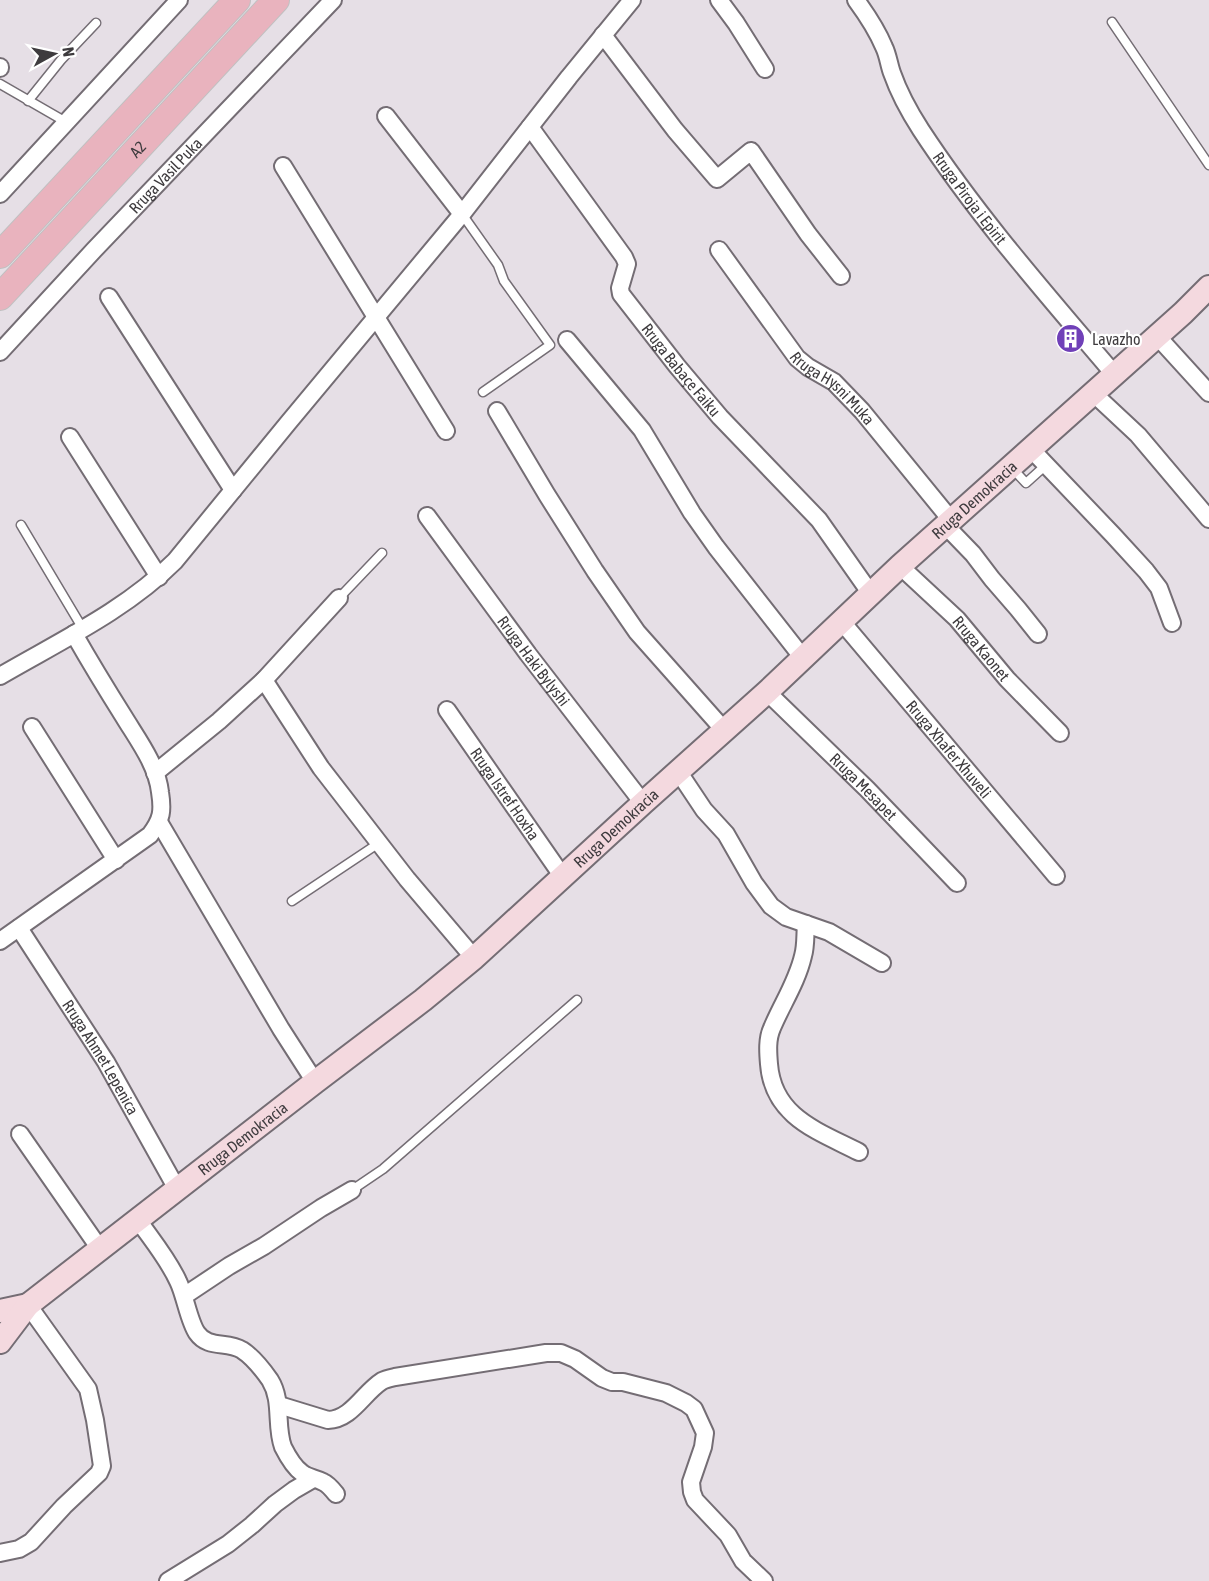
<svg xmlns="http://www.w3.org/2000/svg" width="1209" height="1581" font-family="'Asap Condensed',sans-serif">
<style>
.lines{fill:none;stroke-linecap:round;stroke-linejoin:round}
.lane-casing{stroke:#746d74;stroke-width:11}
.street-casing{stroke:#746d74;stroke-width:20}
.secondary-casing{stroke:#746d74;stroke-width:26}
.primary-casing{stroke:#c1c0c1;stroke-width:28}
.lane{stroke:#fff;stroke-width:8}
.street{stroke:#fff;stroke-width:16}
.secondary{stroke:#f4d9df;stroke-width:22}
.primary{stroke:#e9b3be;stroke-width:26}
.labels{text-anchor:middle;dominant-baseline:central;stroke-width:4.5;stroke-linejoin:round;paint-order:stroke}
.street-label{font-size:16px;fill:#3e3b3e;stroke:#fff}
.poi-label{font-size:16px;fill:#3e3b3e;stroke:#fff;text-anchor:start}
</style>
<rect width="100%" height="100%" fill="#e6dfe6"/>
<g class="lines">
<defs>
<path id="lane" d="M1112,22L1209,165
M0,84L66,122
M28,101L61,60L96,23
M462,214L498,265L504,281L550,345L483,392
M1012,468L1026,483L1046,465
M21,525L83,629
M339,598L382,553
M292,901L379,843
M352,1190L383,1169L577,1000"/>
<g id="street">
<path d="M719,0L736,23L765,69"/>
<path id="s1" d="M856,0C867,15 877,30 884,47C888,55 889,65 892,73C899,93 910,113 921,130C978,217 1047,295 1114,374"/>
<path d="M603,35L675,130L717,179L751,151L808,234L841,276"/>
<path d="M0,68V67"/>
<path d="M386,116L462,214"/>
<path id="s2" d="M530,127L624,257L627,264L620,288L621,294L677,366L720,417L819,520L871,594"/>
<path d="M283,166L446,431"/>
<path d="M0,194L179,0"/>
<path id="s3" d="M719,250L797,358L808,367L834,382L862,411L951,520"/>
<path d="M109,297L233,490"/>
<path d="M1157,336L1209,393"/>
<path d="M567,340L642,430L692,513L716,547L803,658"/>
<path id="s4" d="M0,352L94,250L333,0"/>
<path d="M1093,393L1138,435L1209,519"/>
<path d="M497,411L547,495L595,571L637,632L724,730"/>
<path d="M70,437L159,577"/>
<path d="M1031,449L1113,535L1146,571L1159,588L1172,623"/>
<path id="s5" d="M427,516L528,654L643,803"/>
<path d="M945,525L973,554L992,579L1018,609L1038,634"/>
<path id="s6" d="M900,566L957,619L1007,679L1060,733"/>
<path id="s7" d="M842,622L1056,876"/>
<path d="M0,676C60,641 126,610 175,561L288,423L462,214L569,77L632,0"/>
<path d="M264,680L321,768L407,879L474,958"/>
<path id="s8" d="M767,692L867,789L957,883"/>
<path id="s9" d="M447,710L563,877"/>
<path d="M32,727L116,860"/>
<path d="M678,771L704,810L726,834L754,883L771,906L786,917L829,932L882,963"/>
<path d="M155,773L219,721L264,680L339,598"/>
<path d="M159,822L281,1029L315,1082"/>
<path d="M806,924C805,935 806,946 803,956C797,982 782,1004 772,1028C767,1039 768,1052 769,1064C773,1117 818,1131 859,1152"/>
<path id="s10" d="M19,928L106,1062L177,1189"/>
<path d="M0,941L150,835C162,819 163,811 160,792C157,765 138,740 124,717C107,690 90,662 74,634"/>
<path d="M20,1134L100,1249"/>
<path d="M138,1220C152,1240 168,1259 178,1281C185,1295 189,1322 197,1333C208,1349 227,1341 242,1350C253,1357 263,1370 270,1380C283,1401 275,1425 283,1447C287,1455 295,1468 302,1473C308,1478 316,1478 323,1482C328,1484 332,1489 336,1494"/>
<path d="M184,1296L229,1266L264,1246L321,1208L352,1190"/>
<path d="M279,1405L328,1420C352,1419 363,1393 382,1381C386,1379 391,1378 395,1377L546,1353H561L575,1359L602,1378L612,1382H623L666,1393L686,1403L694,1409L705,1433L703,1447L691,1482L692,1492L695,1500L728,1535L743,1561L764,1581"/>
<path d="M0,1553L19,1549L31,1542L64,1506L99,1473L102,1466L95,1420L88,1389L28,1305"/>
<path d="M168,1581L228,1544L252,1525L275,1504L294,1490L313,1479"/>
</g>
<g id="secondary">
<path d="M0,1311L28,1305"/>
<path id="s11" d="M0,1342L28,1305L315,1082L423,1000L474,958L643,803L767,692L900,566L1183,313L1209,287"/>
</g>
<g id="primary">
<path d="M0,255L237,0"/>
<path id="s12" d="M0,297L276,0"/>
</g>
</defs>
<!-- lane casing -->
<use href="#lane" class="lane-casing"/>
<!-- street casing -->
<use href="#street" class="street-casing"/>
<!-- secondary casing -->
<use href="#secondary" class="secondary-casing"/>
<!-- primary casing -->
<use href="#primary" class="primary-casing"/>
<!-- lane -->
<use href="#lane" class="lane"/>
<!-- street -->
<use href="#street" class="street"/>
<!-- secondary -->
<use href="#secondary" class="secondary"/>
<!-- primary -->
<use href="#primary" class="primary"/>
</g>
<!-- icons -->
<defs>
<symbol id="building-disc" viewBox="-11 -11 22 22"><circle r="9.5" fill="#7040b8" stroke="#fff"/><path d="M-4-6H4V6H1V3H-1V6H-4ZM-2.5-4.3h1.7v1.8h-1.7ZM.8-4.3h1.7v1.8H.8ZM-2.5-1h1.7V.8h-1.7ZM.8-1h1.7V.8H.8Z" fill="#fff"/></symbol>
</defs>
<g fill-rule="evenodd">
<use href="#building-disc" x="1054" y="322" width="33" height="33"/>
</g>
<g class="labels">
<!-- street labels -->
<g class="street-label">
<text stroke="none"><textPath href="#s12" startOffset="202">A2</textPath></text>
<text stroke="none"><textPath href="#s4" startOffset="242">Rruga Vasil Puka</textPath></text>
<text stroke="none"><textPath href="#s1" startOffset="230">Rruga Piroja i Epirit</textPath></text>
<text stroke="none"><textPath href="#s2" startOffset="296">Rruga Babaçe Faiku</textPath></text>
<text stroke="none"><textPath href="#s3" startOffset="180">Rruga Hysni Muka</textPath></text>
<text stroke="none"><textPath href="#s11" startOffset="1290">Rruga Demokracia</textPath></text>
<text stroke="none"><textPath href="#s6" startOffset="116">Rruga Kaonet</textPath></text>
<text stroke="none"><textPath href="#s5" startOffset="180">Rruga Haki Bylyshi</textPath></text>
<text stroke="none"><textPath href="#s7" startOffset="166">Rruga Xhafer Xhuveli</textPath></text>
<text stroke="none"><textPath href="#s8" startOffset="135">Rruga Mesapet</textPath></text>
<text stroke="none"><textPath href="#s9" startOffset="102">Rruga Istref Hoxha</textPath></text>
<text stroke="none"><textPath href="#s11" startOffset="804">Rruga Demokracia</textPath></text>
<text stroke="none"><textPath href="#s10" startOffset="153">Rruga Ahmet Lepenica</textPath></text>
<text stroke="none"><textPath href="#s11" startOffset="318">Rruga Demokracia</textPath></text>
</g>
<!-- poi labels -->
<g class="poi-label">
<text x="1092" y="339">Lavazho</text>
</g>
</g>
<!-- north arrow -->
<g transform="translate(54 54) rotate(82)" stroke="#ffffff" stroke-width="4.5" paint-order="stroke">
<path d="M0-4.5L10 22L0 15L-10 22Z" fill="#3e3b3e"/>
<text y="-9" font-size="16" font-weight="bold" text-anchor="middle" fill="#3e3b3e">N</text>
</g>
</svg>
